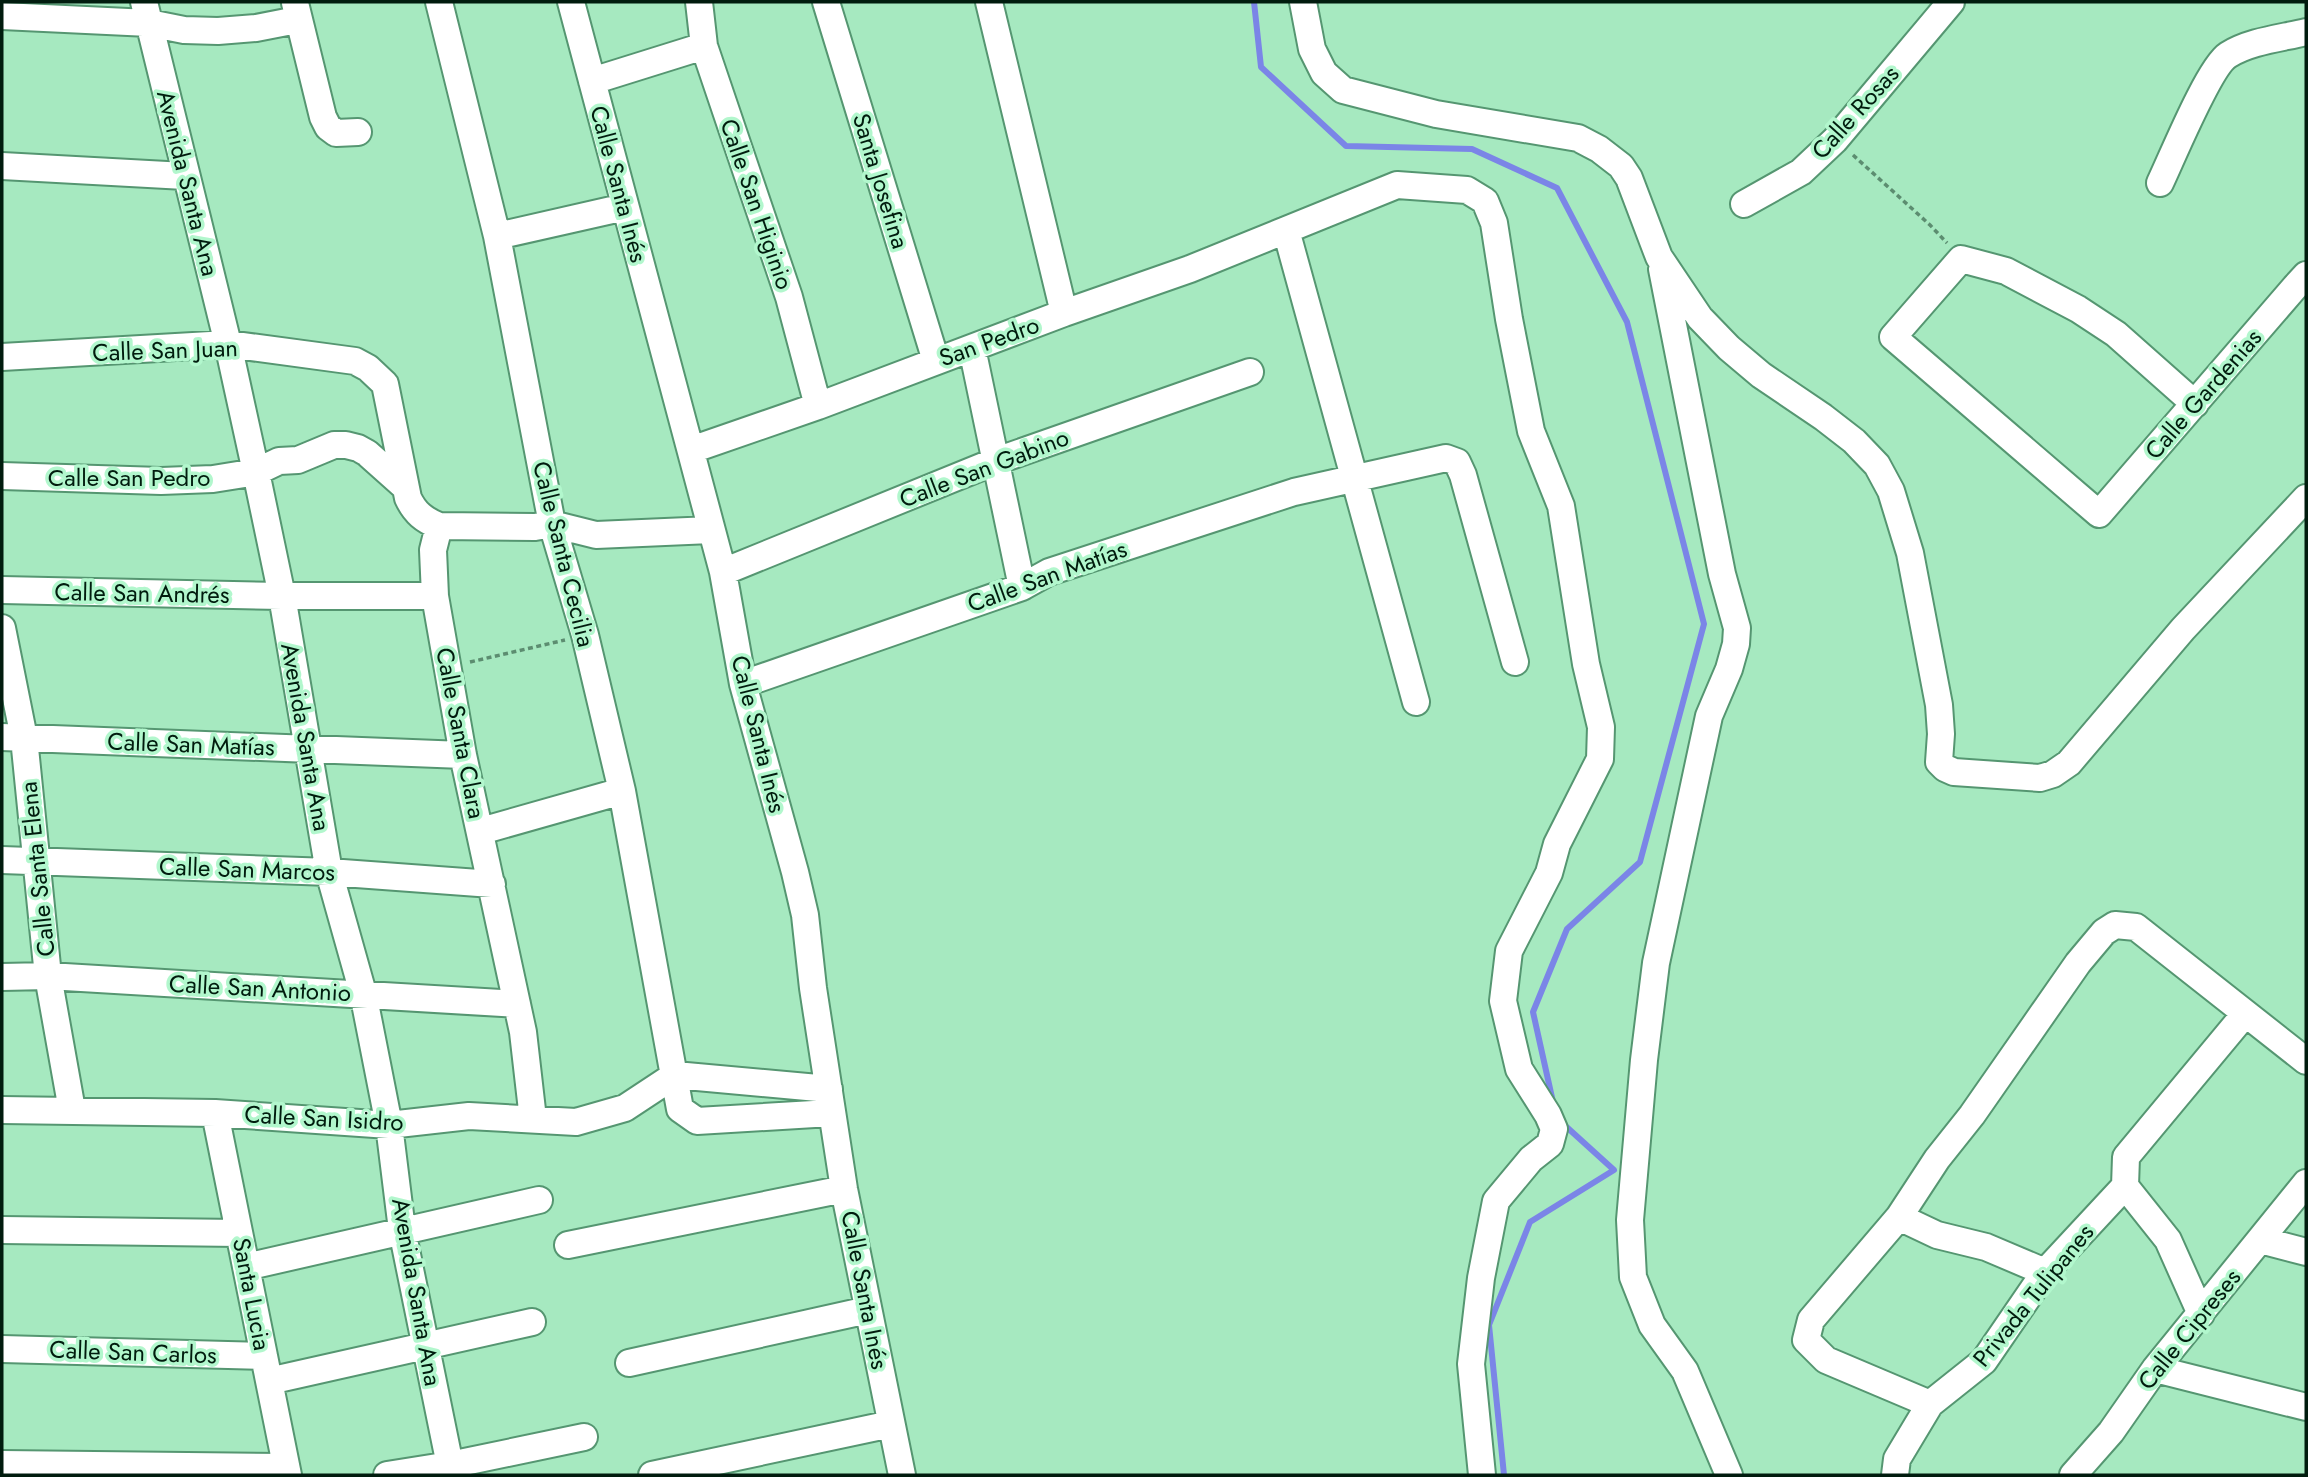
<svg xmlns="http://www.w3.org/2000/svg" width="2308" height="1477" font-family="Jost,sans-serif">
<style>
.lines{fill:none;stroke-linecap:round;stroke-linejoin:round}
.stream{stroke:#7b85e7;stroke-width:6}
.minor-casing{stroke:#559671;stroke-width:30}
.path{stroke:#5c8d70;stroke-width:3.5;stroke-dasharray:5 3.5;stroke-linecap:butt}
.minor{stroke:#fff;stroke-width:26}
.labels{text-anchor:middle;dominant-baseline:central;stroke-width:7;stroke-linejoin:round;paint-order:stroke}
.street-label{font-size:24px;fill:#011c0e;stroke:#b2f7cd}
</style>
<rect width="100%" height="100%" fill="#a6e9c0"/>
<g class="lines">
<!-- stream -->
<path class="stream" d="M1254,2L1261,67L1346,146L1472,149L1557,188L1627,322L1704,624L1640,862L1567,929L1533,1012L1553,1102
M1504,1475L1489,1325L1530,1222L1614,1170L1560,1121"/>
<defs>
<path id="minor" d="M144,2L228,344L256,472L282,596L329,872L363,993L389,1125L402,1230L452,1475
M439,2L497,236L552,524L585,635L622,791L680,1109L697,1121L831,1113
M571,2L723,572L743,684L795,872L805,915L813,988L844,1189L902,1475
M699,2L704,46L789,297L818,406
M826,2L936,361
M989,2L1064,313
M1303,2L1312,49L1324,73L1343,90L1436,114L1578,138L1599,149L1621,166L1629,178L1659,257L1700,318L1729,348L1761,375L1823,417L1854,441L1877,465L1891,491L1910,553L1939,705L1941,734L1939,762L1945,768L1954,772L2040,778L2053,774L2069,763L2183,629L2306,498
M295,3L323,117L328,127L336,133L358,132
M2,16L149,23L184,30L218,31L256,28L297,20
M592,81L704,46
M2,166L185,176
M2160,183C2172,158 2209,67 2228,55C2250,41 2282,38 2306,32
M1744,204L1801,172L1835,140L1951,2
M1286,230L1416,702
M497,236L625,207
M1662,269L1722,574L1737,628L1736,644L1729,669L1709,716L1656,963L1644,1060L1630,1220L1633,1277L1652,1325L1685,1371L1729,1475
M972,348L1022,587
M2,357L228,344L355,361L368,368L385,384L408,498C415,513 424,520 439,526L433,550L435,596L463,755L523,1032L533,1119
M2195,404L2116,334L2078,309L2006,271L1961,259L1893,337L2099,514L2295,287L2306,275
M691,450L818,406L1064,313L1190,269L1397,185L1467,190L1485,201L1494,223L1509,319L1531,431L1561,506L1586,664L1601,727L1600,759L1557,844L1549,873L1509,951L1503,1001L1519,1069L1548,1115L1554,1129L1550,1144L1531,1159L1496,1201L1481,1278L1471,1364L1482,1475
M2,476L161,481L213,479L256,472L279,461L298,460L334,445H346L358,448L367,453L404,486
M439,526L535,527L552,524L596,535L711,530
M723,572L996,461L1250,372
M2,590L282,596H435
M2,628L24,738L48,976L72,1110
M743,684L1022,587L1049,572L1294,492L1446,458L1457,462L1463,475L1515,662
M2,737L463,755
M481,831L622,791
M2,860L329,872L492,884
M2,977L48,976L517,1004
M2,1110L215,1113L389,1125L469,1116L576,1122L625,1108L675,1075L829,1089
M215,1113L288,1475
M2125,1186L2168,1240L2201,1314
M1899,1217L1937,1235L1986,1247L2045,1272
M2,1230L239,1233
M2260,1240L2306,1252
M568,1245L844,1189
M246,1267L539,1200
M2,1349L264,1356
M629,1363L868,1310
M2155,1369L2306,1407
M269,1381L532,1322
M1930,1404L1826,1360L1806,1340L1811,1320L1899,1217L1937,1159L1972,1115L2078,963L2104,932L2115,925L2136,927L2306,1061
M2,1464L286,1467
M387,1475L450,1465L584,1437
M652,1475L891,1424
M1895,1475L1897,1459L1930,1404L1984,1361L2045,1272L2125,1186L2126,1157L2245,1014
M2073,1475L2111,1432L2155,1369L2306,1183"/>
</defs>
<!-- minor casing -->
<use href="#minor" class="minor-casing"/>
<!-- path -->
<path class="path" d="M1853,155L1930,225L1947,243
M470,662L565,640"/>
<!-- minor -->
<use href="#minor" class="minor"/>
</g>
<g class="labels">
<!-- street labels -->
<g class="street-label">
<text transform="translate(1855 112) rotate(-48)">Calle Rosas</text>
<text transform="translate(881 181) rotate(73)">Santa Josefina</text>
<text transform="translate(188 183) rotate(76)">Avenida Santa Ana</text>
<text transform="translate(619 184) rotate(75)">Calle Santa Inés</text>
<text transform="translate(757 204) rotate(71)">Calle San Higinio</text>
<text transform="translate(989 341) rotate(-20)">San Pedro</text>
<text transform="translate(165 350) rotate(-2)">Calle San Juan</text>
<text transform="translate(2203 394) rotate(-49)">Calle Gardenias</text>
<text transform="translate(984 468) rotate(-21)">Calle San Gabino</text>
<text x="129" y="477">Calle San Pedro</text>
<text transform="translate(564 554) rotate(76)">Calle Santa Cecilia</text>
<text transform="translate(1047 576) rotate(-20)">Calle San Matías</text>
<text transform="translate(142 593) rotate(1)">Calle San Andrés</text>
<text transform="translate(461 733) rotate(79)">Calle Santa Clara</text>
<text transform="translate(759 734) rotate(76)">Calle Santa Inés</text>
<text transform="translate(306 737) rotate(80)">Avenida Santa Ana</text>
<text transform="translate(191 744) rotate(2)">Calle San Matías</text>
<text transform="translate(37 869) rotate(-96)">Calle Santa Elena</text>
<text transform="translate(247 869) rotate(2)">Calle San Marcos</text>
<text transform="translate(260 988) rotate(3)">Calle San Antonio</text>
<text transform="translate(324 1118) rotate(3)">Calle San Isidro</text>
<text transform="translate(865 1290) rotate(79)">Calle Santa Inés</text>
<text transform="translate(417 1292) rotate(80)">Avenida Santa Ana</text>
<text transform="translate(252 1294) rotate(79)">Santa Lucia</text>
<text transform="translate(2033 1295) rotate(-51)">Privada Tulipanes</text>
<text transform="translate(2189 1329) rotate(-51)">Calle Cipreses</text>
<text transform="translate(133 1352) rotate(2)">Calle San Carlos</text>
</g>
</g>
<!-- border -->
<rect width="2308" height="1477" fill="none" stroke="#011c0e" stroke-width="7"/>
</svg>
